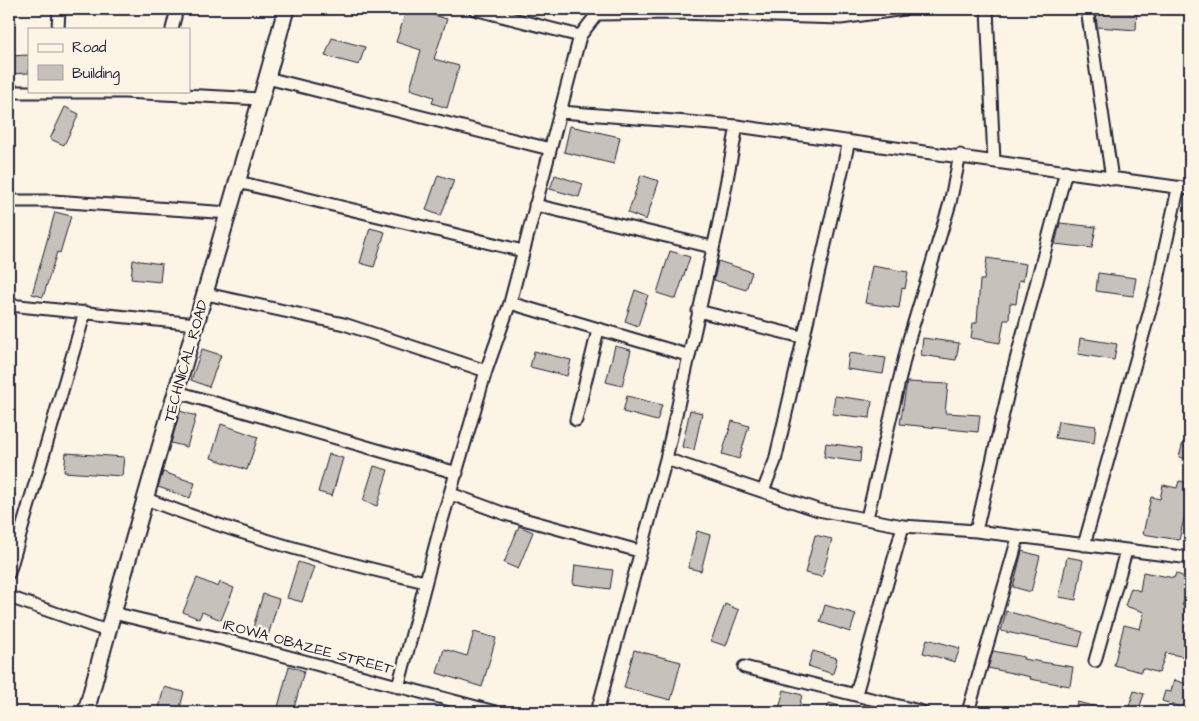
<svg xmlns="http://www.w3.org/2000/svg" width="1199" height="721" font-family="'Architects Daughter',sans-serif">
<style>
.building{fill:#c6c1bb;stroke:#22223b}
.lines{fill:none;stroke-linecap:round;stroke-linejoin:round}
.street-casing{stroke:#22223b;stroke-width:15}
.secondary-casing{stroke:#22223b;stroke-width:19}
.street{stroke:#fcf5e5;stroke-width:11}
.secondary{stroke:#fcf5e5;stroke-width:15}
.labels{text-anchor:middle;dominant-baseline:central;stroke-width:5;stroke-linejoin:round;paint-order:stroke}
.street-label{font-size:15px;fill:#22223b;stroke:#fcf5e5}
</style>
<rect width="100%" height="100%" fill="#fcf5e5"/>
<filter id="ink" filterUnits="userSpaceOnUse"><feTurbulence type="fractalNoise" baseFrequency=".02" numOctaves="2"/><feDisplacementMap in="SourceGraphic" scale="10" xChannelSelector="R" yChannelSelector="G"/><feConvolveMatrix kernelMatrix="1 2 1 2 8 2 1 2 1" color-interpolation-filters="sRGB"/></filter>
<g filter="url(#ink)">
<!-- building -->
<path class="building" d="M407,9H414L447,19L434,59L459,66L447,108L432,103L434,97L410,89L421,50L396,42Z
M1096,9H1137L1136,30L1097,27Z
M332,38L365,47L359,65L325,56Z
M29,55V73L9,74V56Z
M65,107L79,114L64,145L50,139Z
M570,126L620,137L614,164L564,152Z
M438,175L454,180L441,216L426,210Z
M555,175L583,184L579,197L550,189Z
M641,175L659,181L646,220L628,213Z
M55,212L71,216L60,253L57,252L43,297L32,294Z
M1060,223L1096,227L1092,248L1055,244Z
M370,228L385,232L374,267L360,263Z
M670,251L690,257L676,299L657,293Z
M987,258L1026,264L1023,281L1019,280L1016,304L1010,303L1009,320H1004L1000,343L971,338L973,323H977L980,280H984Z
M133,260L162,264L160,282L131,279Z
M718,261L752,272L746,290L714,280Z
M872,266L908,272L905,289L902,288L899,308L865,303Z
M1098,273L1136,278L1133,296L1096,291Z
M635,290L648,295L638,326L625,321Z
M923,338L959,343L956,360L921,355Z
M1080,338L1117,344L1114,360L1078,354Z
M615,346L631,350L622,386L606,382Z
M202,349L221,355L209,387L191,380Z
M534,351L571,360L567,376L530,367Z
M849,353L886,358L883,374L847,369Z
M907,382L948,384L945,413L980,415L978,432L900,424Z
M627,396L662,405L657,421L623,412Z
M835,396L872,401L870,418L832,414Z
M690,410L702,413L694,450L682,447Z
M180,411L196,416L187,447L171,443Z
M732,421L749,426L739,459L722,454Z
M1058,421L1096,426L1094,443L1055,438Z
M221,424L258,437L247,470L211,458Z
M1183,442L1190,443V460L1179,457Z
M826,443L861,448L860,462L824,457Z
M66,453L124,457L122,476L64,472Z
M329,454L343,458L332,496L318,492Z
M374,466L388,470L377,506L363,501Z
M163,472L195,483L190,498L158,487Z
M1179,481L1190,483V507L1187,506L1179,540L1143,534L1151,497L1160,499L1163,485L1177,488Z
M519,526L533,532L518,569L504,563Z
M697,531L710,535L701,571L688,568Z
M815,535L832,539L822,577L805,573Z
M1022,551L1040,556L1031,592L1013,587Z
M1067,557L1083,560L1076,600L1059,597Z
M298,562L314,567L302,602L287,598Z
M575,565L613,570L610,589L573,584Z
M1143,572L1174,578L1176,573L1190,580V590L1182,605L1190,607V658L1166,653L1159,673L1142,668L1141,672L1114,665L1124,625L1140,629L1144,612L1125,606L1131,588L1140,591Z
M197,578L218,587L220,582L234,588L221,620L202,612L199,619L183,612Z
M263,594L279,599L268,636L252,631Z
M725,604L739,610L726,646L711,641Z
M825,605L856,614L850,632L820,622Z
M1006,611L1083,632L1079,647L1001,631Z
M474,632L496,638L482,687L437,673L444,649L467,656Z
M927,639L960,648L955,662L923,653Z
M634,650L681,662L671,700L624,688Z
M813,651L837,658L833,674L808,666Z
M993,651L1024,657L1023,659L1073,667L1070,686L1030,679L1031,677L988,668Z
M289,666L304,671L293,712H282L277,711Z
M1174,680L1190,685L1184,708L1162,701L1165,691L1171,692Z
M164,687L184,692L179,712H158Z
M784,690L802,695L798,712H778Z
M1134,691L1144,694L1138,712H1127Z
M1077,702L1106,709V712H1074Z
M829,703L853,710V712H826Z"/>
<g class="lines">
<defs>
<path id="street" d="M474,9L580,36
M987,9L994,161
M1087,9L1112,179
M58,29L59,9
M172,29L177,9
M267,78L550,149
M9,92H124L261,99
M561,112L737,126L1190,189
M238,182L523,251
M9,201H53L230,213
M535,205L712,247
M206,294L344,324L486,371
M510,303L687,355
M9,305L196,324
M698,311L802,337
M177,392L457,473
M576,420L598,330
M666,459L818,510L903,526L976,531L1190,558
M763,491L775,461L849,141
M451,494L505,514L639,551
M146,499C237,534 330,560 425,582
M867,518L909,339L950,203L960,155
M976,531L1012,375L1066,171
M1084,545L1156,289L1178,189
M9,573L85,312
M9,597L107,631
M113,613L222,639L495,712
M1095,661L1126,551
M744,667L923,712
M398,687L441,524L486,371L510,303L580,36L597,14L677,13L841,18L904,9
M856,694L903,526
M597,712L666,459L719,222L737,126
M968,712L1018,538"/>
<path id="secondary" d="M86,712C148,477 222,244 286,9"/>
</defs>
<!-- street casing -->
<use href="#street" class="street-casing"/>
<!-- secondary casing -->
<use href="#secondary" class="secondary-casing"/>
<!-- street -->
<use href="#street" class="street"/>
<!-- secondary -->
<use href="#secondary" class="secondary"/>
</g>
</g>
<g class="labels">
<!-- street labels -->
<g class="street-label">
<text transform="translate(186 361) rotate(-74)">TECHNICAL ROAD</text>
<text transform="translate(308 647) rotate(15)">IROWA OBAZEE STREET</text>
</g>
</g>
<!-- margin -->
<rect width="1199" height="721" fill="none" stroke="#fcf5e5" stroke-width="30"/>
<rect x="15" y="15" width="1169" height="691" fill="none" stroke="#22223b" stroke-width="2" filter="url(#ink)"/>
<!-- legend -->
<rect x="28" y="28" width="162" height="65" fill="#fcf5e5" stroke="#a5a1a1"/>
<rect x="38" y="44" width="25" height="8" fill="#fcf5e5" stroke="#a5a1a1"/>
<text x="72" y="52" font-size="15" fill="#22223b">Road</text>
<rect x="38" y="65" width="25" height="15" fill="#c6c1bb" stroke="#a5a1a1"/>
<text x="72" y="78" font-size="15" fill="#22223b">Building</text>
</svg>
